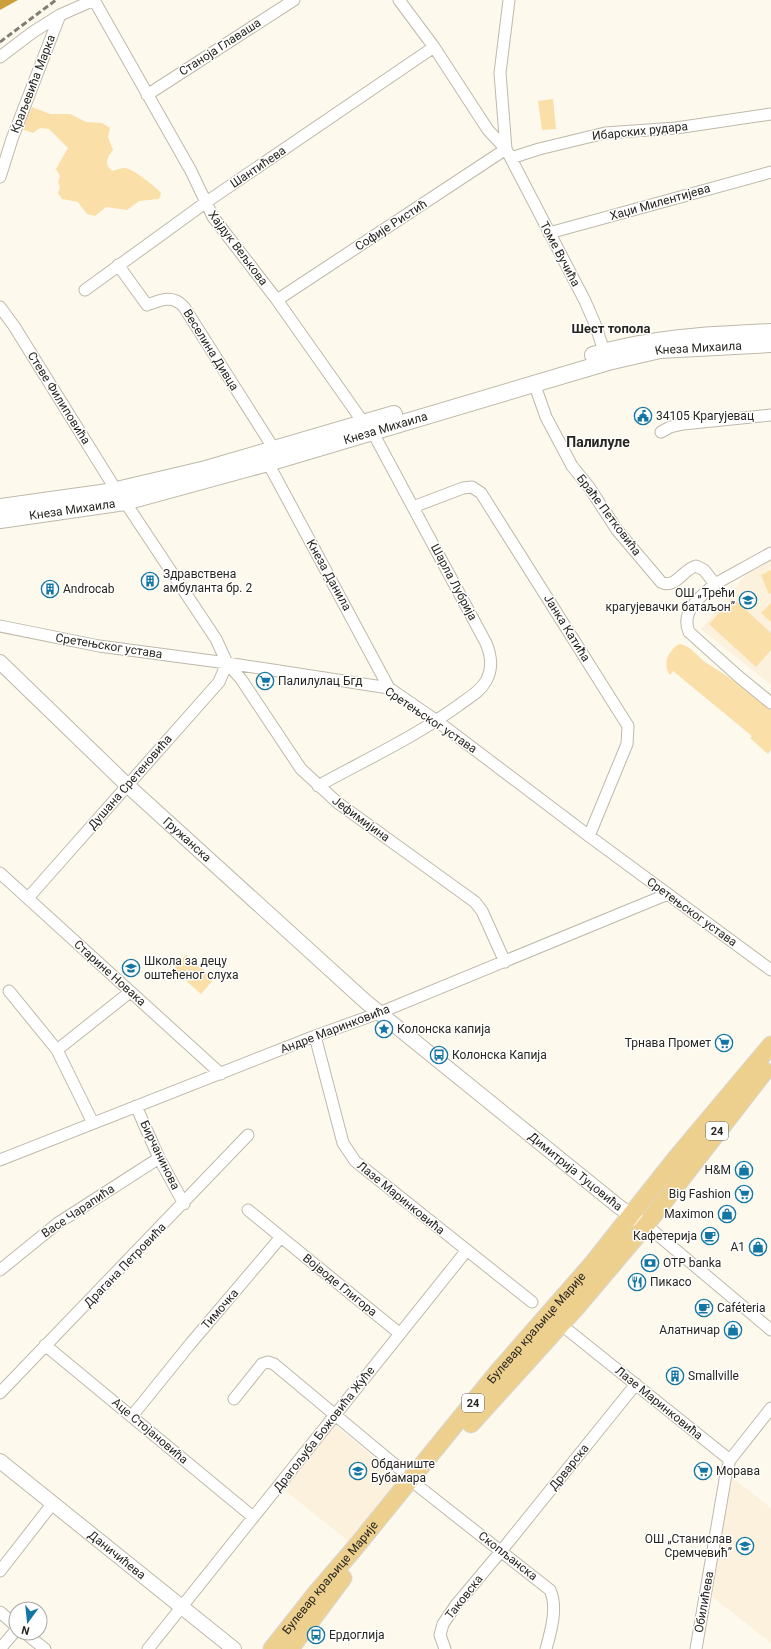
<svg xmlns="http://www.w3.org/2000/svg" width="771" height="1649" font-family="Roboto,sans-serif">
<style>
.built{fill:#fcf1dc}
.green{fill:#fadfa8}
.water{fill:#cb9f3a}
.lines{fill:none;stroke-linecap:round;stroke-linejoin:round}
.minor-casing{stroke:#bfb9ab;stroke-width:13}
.tertiary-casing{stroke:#bfb9ab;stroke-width:16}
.secondary-casing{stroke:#bfb9ab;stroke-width:18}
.primary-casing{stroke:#d8d8d7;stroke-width:19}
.minor{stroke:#fff;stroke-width:11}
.tertiary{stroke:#fff;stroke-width:14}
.secondary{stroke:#fff;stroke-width:16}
.primary{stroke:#eed08e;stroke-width:17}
.rail{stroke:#817d75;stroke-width:3;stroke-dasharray:6 3;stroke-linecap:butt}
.labels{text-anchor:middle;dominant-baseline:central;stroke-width:3;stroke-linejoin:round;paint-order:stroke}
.shield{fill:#fff;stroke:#686764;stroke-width:1}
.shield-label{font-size:11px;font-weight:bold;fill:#282621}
.street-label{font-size:12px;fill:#282621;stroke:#fff}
.poi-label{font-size:12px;fill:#282621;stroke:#fff;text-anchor:start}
.neighbourhood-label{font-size:13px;font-weight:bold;fill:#282621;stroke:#fff}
.quarter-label{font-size:14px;font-weight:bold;fill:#282621;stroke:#fff}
</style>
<rect width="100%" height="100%" fill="#fef9ed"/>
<!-- built -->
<path class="built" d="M771,561V685L701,629L749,571Z
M335,1425L404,1483L353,1545L283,1489Z
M733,1478L771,1508V1643L710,1595L729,1483Z"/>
<!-- green -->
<path class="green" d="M553,99L556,129L542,130L538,101Z
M32,107L50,114H70L86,122L102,123L110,128L108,137L113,150C107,157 103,165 113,171C116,170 121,168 125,168C133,169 155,186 161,193L159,199L139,201L127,210L106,207L95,216L87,214L78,202L62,199L58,193L60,187L58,182L60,176L56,169L68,148L49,129L40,128L33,133L24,130L22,127Z
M771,570V593L769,594L761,575Z
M733,598L771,633V650L756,667L709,624Z
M771,603V622L761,613Z
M679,644C691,645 698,658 708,664C731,678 751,693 771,710V750L768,754L750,738L752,736L673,671L670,675C662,664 668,651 679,644Z
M186,955L214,979L201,994L173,969Z"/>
<!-- water -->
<path class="water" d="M0,0H18L0,10Z"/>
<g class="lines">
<defs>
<path id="minor" d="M94,0L191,171L213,217L277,300L363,422
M509,0L500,73L506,149L585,301L595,324L606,357
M0,57L33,32L60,15L94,0
M147,95L294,0
M511,158L539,149L605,133L676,128L771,114
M0,177L12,139L60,15
M549,233L771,172
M118,265L147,305C160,300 173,294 184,307L274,449
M85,290L205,203L434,47
M277,300L506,149L488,130L434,47L399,0
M0,307L14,326L116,490
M534,383L546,417L572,466L589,487L617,530L661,582C675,590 683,569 696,566L704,570L715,584C701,596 680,611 689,632L738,676L771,703
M661,432L670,427L683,424L771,415
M268,463L389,688
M125,502L216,639L227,663L241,679L301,769L338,803L475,902L482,911L505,962
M413,507L463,488L472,487L481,493L628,726L627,744L589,836
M715,584L771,553
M0,626L99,646L227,663L389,688L437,721L589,836L771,970
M318,786C365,760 415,737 459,705C468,698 480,692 486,681C493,669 491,655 486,643L372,431
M0,873L221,1074
M28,898L219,682L227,663
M9,991L57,1050L93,1123
M315,1036L343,1143L355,1161L532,1302
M57,1050L130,992
M136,1106L159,1158L184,1204
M0,1160L315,1036L379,1013L668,894
M646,1225L771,1330
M281,1237L399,1333
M0,1270L58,1223L159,1158
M569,1331L730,1460
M45,1345L253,1517
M0,1393L248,1135
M234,1399L262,1364L268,1362L274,1364L400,1469
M132,1416L191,1343L281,1237L248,1210
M418,1486L550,1590C558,1607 551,1631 546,1649
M0,1571L53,1503
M0,1612L16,1626
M25,1633L45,1649
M0,1649L16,1630
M148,1649L467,1250
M445,1649L440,1635L443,1624L456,1605L502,1550L636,1384
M696,1649L726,1474L730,1460L771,1408"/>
<g id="tertiary">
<path id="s1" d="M0,662L127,785L366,1002L618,1206L639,1221"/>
<path id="s2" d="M0,1461L234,1649"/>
</g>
<g id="secondary">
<path d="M593,355C654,337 708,335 771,332"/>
<path d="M0,507L108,492L206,469L394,414"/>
<path id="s3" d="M0,520L125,502L268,463L608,362L660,350L771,344"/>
</g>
<g id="primary">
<path d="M471,1424L575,1309L646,1225L765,1071"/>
<path id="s4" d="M272,1649L317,1592L354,1549L496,1374L593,1263L677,1157L771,1045"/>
<path d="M290,1649L343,1578"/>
</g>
</defs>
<!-- minor casing -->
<use href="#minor" class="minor-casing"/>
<!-- tertiary casing -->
<use href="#tertiary" class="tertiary-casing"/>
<!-- secondary casing -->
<use href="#secondary" class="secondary-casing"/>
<!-- primary casing -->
<use href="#primary" class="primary-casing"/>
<!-- minor -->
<use href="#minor" class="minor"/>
<!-- tertiary -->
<use href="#tertiary" class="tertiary"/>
<!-- secondary -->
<use href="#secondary" class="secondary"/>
<!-- primary -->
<use href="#primary" class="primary"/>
<!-- rail -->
<path class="rail" d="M0,42L56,0"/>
</g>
<!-- icons -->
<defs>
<symbol id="civic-ring" viewBox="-11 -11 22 22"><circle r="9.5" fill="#fff" stroke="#1477a3" stroke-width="1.5"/><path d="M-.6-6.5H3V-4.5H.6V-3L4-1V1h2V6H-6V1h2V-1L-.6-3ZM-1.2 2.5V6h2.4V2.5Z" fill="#1477a3"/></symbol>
<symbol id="building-ring" viewBox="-11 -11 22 22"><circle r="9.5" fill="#fff" stroke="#1477a3" stroke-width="1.5"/><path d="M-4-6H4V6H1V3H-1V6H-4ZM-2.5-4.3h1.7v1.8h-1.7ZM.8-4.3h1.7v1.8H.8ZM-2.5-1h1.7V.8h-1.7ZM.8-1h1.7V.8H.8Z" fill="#1477a3"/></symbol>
<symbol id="school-ring" viewBox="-11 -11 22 22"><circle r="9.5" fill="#fff" stroke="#1477a3" stroke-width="1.5"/><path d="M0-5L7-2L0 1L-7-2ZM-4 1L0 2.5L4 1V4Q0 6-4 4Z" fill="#1477a3"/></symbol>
<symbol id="supermarket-ring" viewBox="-11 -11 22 22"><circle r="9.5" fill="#fff" stroke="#1477a3" stroke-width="1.5"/><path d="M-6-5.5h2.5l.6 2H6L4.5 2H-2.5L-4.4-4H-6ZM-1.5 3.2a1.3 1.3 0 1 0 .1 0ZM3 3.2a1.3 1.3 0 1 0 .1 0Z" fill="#1477a3"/></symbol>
<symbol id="sight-ring" viewBox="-11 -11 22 22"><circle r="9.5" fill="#fff" stroke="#1477a3" stroke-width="1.5"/><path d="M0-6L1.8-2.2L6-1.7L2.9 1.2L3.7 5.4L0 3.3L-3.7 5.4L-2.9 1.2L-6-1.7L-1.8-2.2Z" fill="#1477a3"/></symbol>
<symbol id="bus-ring" viewBox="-11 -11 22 22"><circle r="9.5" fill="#fff" stroke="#1477a3" stroke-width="1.5"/><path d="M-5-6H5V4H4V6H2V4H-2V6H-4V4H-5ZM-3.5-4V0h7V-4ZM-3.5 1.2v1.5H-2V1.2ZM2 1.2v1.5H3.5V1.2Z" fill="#1477a3"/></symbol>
<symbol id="shop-ring" viewBox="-11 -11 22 22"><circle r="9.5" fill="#fff" stroke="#1477a3" stroke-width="1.5"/><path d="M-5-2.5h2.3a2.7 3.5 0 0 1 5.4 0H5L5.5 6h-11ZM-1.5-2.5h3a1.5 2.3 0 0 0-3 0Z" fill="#1477a3"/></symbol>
<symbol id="cafe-ring" viewBox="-11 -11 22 22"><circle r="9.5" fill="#fff" stroke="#1477a3" stroke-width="1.5"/><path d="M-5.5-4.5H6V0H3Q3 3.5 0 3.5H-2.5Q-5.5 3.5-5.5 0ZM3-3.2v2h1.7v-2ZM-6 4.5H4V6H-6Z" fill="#1477a3"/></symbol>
<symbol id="bank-ring" viewBox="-11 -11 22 22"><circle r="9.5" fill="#fff" stroke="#1477a3" stroke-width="1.5"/><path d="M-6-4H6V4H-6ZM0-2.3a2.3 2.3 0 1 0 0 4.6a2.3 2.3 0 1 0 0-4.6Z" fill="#1477a3"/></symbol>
<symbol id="restaurant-ring" viewBox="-11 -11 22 22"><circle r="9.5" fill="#fff" stroke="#1477a3" stroke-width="1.5"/><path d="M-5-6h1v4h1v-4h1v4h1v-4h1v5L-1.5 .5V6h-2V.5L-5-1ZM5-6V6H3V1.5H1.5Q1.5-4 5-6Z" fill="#1477a3"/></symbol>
</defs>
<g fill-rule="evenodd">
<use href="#civic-ring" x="633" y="406" width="20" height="20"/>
<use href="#building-ring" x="140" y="571" width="20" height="20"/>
<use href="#building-ring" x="40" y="579" width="20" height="20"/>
<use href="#school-ring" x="738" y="590" width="20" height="20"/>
<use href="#supermarket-ring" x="255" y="671" width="20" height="20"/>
<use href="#school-ring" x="121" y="958" width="20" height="20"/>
<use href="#sight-ring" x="374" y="1019" width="20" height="20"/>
<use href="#supermarket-ring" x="714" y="1033" width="20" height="20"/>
<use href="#bus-ring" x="429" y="1045" width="20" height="20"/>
<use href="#shop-ring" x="734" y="1160" width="20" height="20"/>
<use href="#supermarket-ring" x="734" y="1184" width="20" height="20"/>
<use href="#shop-ring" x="717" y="1204" width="20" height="20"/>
<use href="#cafe-ring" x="700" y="1226" width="20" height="20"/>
<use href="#shop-ring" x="748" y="1237" width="20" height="20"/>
<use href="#bank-ring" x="640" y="1253" width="20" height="20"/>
<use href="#restaurant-ring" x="627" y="1272" width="20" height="20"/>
<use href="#cafe-ring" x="694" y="1298" width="20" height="20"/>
<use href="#shop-ring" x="723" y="1320" width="20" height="20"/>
<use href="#building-ring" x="665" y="1366" width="20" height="20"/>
<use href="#school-ring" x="348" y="1461" width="20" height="20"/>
<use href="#supermarket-ring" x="693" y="1461" width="20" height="20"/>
<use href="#school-ring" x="735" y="1536" width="20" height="20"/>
<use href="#bus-ring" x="306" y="1625" width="20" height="20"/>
</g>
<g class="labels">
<!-- shield labels -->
<g class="shield">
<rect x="706" y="1122" width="22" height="18" rx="3"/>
<rect x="462" y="1394" width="22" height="18" rx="3"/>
</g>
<g class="shield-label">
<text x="717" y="1131">24</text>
<text x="473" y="1403">24</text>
</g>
<!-- street labels -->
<g class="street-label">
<text transform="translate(220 47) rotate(-33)">Станоја Главаша</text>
<text transform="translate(33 84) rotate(-69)">Краљевића Марка</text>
<text transform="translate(640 131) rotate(-6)">Ибарских рудара</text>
<text transform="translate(258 167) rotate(-34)">Шантићева</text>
<text transform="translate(660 202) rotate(-16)">Хаџи Милентијева</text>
<text transform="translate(391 225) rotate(-33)">Софије Ристић</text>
<text transform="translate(238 248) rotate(53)">Хајдук Вељкова</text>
<text transform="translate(560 254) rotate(62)">Томе Вучића</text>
<text stroke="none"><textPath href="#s3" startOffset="721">Кнеза Михаила</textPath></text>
<text transform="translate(211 350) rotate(58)">Веселина Дивца</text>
<text transform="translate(59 398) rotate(58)">Стеве Филиповића</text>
<text stroke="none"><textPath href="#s3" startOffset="397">Кнеза Михаила</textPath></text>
<text stroke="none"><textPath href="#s3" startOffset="73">Кнеза Михаила</textPath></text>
<text transform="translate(609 515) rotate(53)">Браће Петковића</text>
<text transform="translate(329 575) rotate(61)">Кнеза Данила</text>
<text transform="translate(454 582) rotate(62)">Шарла Лубрија</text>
<text transform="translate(567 628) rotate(58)">Јанка Катића</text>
<text transform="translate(109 646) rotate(9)">Сретењског устава</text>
<text transform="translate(431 720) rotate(34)">Сретењског устава</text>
<text transform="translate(130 782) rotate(-49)">Душана Сретеновића</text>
<text transform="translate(361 819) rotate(36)">Јефимијина</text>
<text stroke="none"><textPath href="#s1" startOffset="258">Гружанска</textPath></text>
<text transform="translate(692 912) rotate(36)">Сретењског устава</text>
<text transform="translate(110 973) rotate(42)">Старине Новака</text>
<text transform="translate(335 1029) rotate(-21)">Андре Маринковића</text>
<text transform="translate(160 1155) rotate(64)">Бирчанинова</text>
<text stroke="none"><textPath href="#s1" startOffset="769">Димитрија Туцовића</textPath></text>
<text transform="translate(401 1198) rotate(39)">Лазе Маринковића</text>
<text transform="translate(78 1211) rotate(-34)">Васе Чарапића</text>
<text transform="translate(125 1265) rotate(-46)">Драгана Петровића</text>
<text transform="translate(340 1285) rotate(39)">Војводе Глигора</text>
<text transform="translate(220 1309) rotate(-49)">Тимочка</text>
<text stroke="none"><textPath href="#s4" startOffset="416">Булевар краљице Марије</textPath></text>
<text transform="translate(659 1403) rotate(39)">Лазе Маринковића</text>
<text transform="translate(324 1429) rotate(-52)">Драгољуба Божовића Жуће</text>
<text transform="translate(150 1431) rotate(40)">Аце Стојановића</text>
<text transform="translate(569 1467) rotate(-51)">Дрварска</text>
<text stroke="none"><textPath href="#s2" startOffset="150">Даничићева</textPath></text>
<text transform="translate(508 1556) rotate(38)">Скопљанска</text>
<text stroke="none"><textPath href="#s4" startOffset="92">Булевар краљице Марије</textPath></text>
<text transform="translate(464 1597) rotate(-52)">Таковска</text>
<text transform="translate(704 1602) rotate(-80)">Обилићева</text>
</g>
<!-- poi labels -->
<g class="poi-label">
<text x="656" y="416">34105 Крагујевац</text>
<text x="163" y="574">Здравствена<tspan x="163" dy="14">амбуланта бр. 2</tspan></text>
<text x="63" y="589">Androcab</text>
<text x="735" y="593" text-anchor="end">ОШ „Трећи<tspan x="735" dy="14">крагујевачки батаљон”</tspan></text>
<text x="278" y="681">Палилулац Бгд</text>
<text x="144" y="961">Школа за децу<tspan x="144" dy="14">оштећеног слуха</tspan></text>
<text x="397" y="1029">Колонска капија</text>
<text x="711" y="1043" text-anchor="end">Трнава Промет</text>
<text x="452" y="1055">Колонска Капија</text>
<text x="731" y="1170" text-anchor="end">H&amp;M</text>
<text x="731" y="1194" text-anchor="end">Big Fashion</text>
<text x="714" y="1214" text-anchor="end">Maximon</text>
<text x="697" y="1236" text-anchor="end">Кафетерија</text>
<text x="745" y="1247" text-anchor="end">A1</text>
<text x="663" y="1263">OTP banka</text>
<text x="650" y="1282">Пикасо</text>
<text x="717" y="1308">Caféteria</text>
<text x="720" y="1330" text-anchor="end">Алатничар</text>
<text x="688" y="1376">Smallville</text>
<text x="371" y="1464">Обданиште<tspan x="371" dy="14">Бубамара</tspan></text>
<text x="716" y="1471">Морава</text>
<text x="732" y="1539" text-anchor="end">ОШ „Станислав<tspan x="732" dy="14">Сремчевић”</tspan></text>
<text x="329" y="1635">Ердоглија</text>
</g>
<!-- neighbourhood labels -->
<g class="neighbourhood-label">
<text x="611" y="328">Шест топола</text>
</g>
<!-- quarter labels -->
<g class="quarter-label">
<text x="598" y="442">Палилуле</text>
</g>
</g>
<!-- north arrow -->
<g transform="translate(28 1621) rotate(195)"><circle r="19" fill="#ffffff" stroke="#a9a8a6"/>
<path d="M0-3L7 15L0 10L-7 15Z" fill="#1477a3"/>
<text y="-6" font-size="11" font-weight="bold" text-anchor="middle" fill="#282621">N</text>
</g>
</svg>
